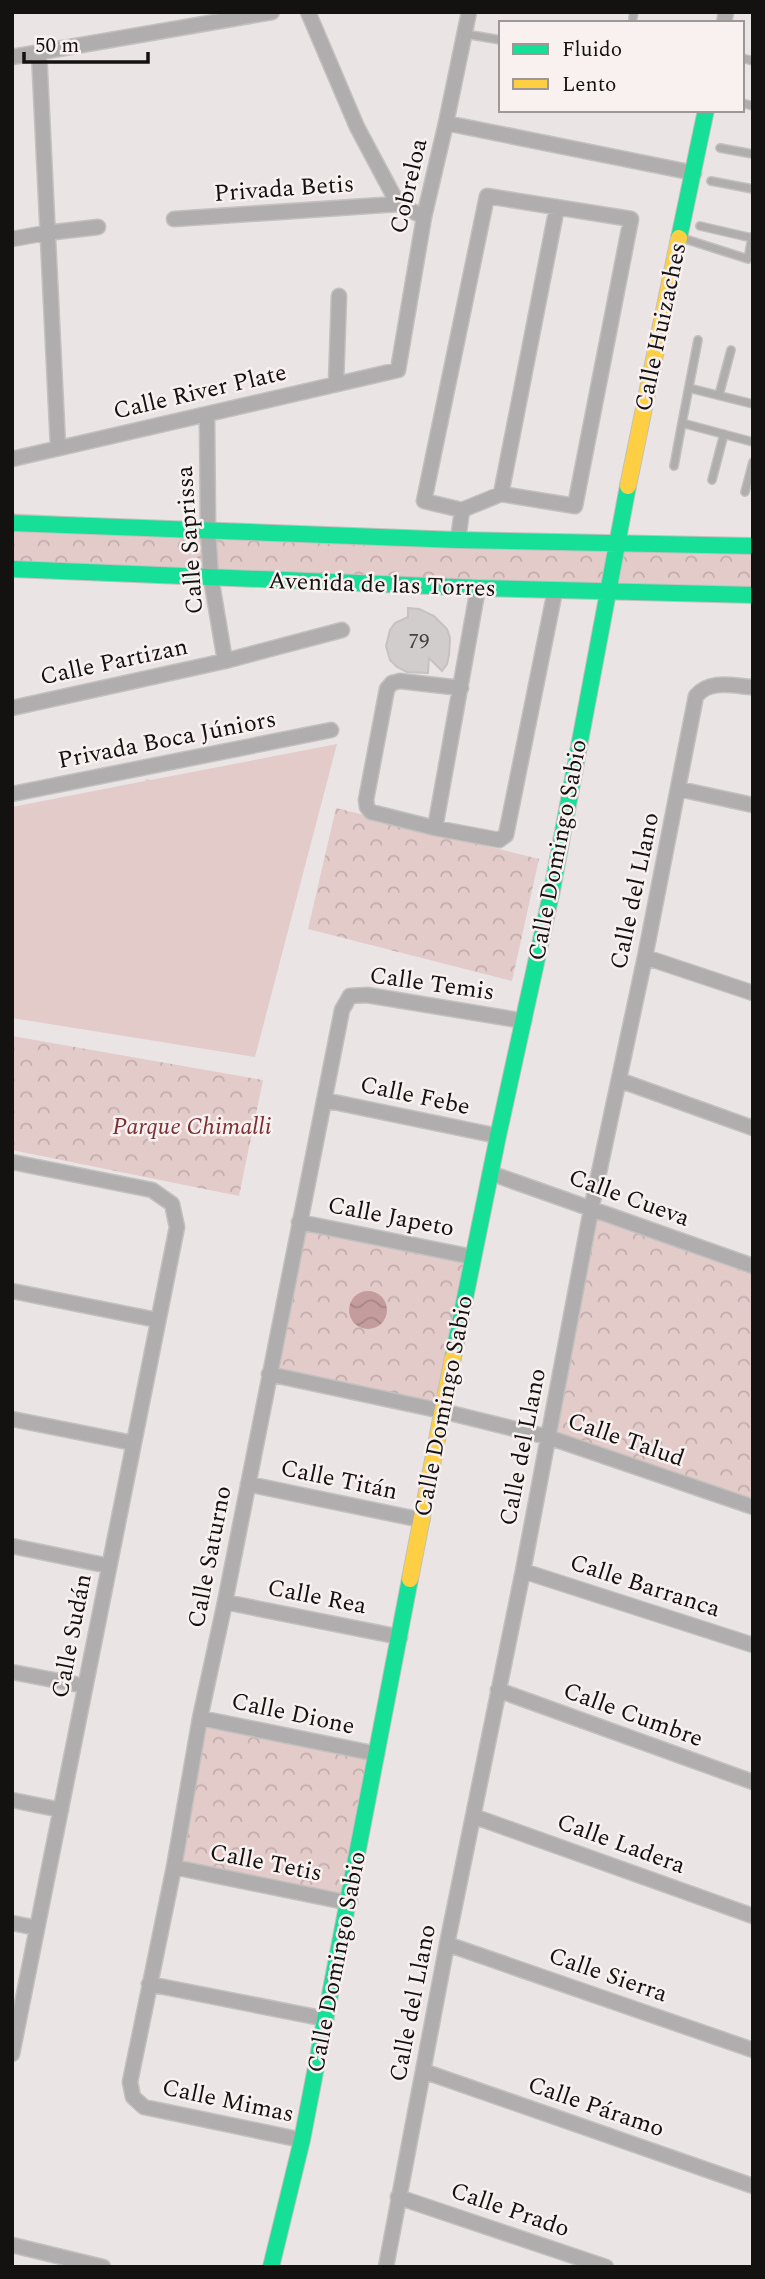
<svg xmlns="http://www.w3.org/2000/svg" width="765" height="2279" font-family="Spectral,serif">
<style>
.green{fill:#e3cbca}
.park{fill:url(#park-crowns)}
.water{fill:url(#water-waves)}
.building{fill:#d1cdcc;stroke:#c6c2c1;stroke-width:2}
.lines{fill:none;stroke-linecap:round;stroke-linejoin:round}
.lane-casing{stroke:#c3c0bf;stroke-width:10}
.street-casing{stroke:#c3c0bf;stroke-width:17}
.fast-casing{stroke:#c3c0bf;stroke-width:18}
.slow-casing{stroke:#c3c0bf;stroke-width:18}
.lane{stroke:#afadad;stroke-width:7}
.street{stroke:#afadad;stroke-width:14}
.fast{stroke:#16e098;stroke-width:16}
.slow{stroke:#ffcf43;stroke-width:16}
.labels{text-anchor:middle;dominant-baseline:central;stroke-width:5;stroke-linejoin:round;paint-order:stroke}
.number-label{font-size:21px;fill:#444141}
.street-label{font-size:24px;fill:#141111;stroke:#f9f0f0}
.park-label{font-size:24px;font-style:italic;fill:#793136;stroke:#f9f0f0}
</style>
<defs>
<pattern id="park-crowns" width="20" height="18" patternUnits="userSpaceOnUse" patternTransform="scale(1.75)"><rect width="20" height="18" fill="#e3cbca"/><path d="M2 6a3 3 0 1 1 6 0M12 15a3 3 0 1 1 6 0" fill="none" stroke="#c2adac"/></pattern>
<pattern id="water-waves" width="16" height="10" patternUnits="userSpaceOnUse" patternTransform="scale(1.75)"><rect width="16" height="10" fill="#c59c9d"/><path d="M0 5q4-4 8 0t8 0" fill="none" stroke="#a88586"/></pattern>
</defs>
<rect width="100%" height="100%" fill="#eae5e4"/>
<!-- green -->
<path class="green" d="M337,744L255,1057L12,1018V807L145,781L146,779L151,780Z"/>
<!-- park -->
<path class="park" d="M12,513L204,524L208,581L12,572Z
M214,523L611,545L602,590L217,581Z
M625,548L753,550V590L617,584Z
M336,808L539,859L512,981L308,929Z
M12,1036L263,1080L239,1196L12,1150Z
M592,1218L753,1273V1501L555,1432Z
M299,1223L469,1260L441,1408L270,1374Z
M201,1721L369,1758L340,1897L172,1861Z"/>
<!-- water -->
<path class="water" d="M349 1310a19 19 0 1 1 38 0a19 19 0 1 1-38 0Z"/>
<!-- building -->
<path class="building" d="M408,608L419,609L434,616L447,629L450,638L449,655L447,664L442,671L429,658L428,673L407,672L397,667L390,660L386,646L390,630L395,623L408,617Z"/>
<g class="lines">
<defs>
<path id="lane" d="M633,18L634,12
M465,34L501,40
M742,58L753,61
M742,103L753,106
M720,148L753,154
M711,181L753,189
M700,226L752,238L753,236
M682,238L748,259L752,238
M698,340L682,423L753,442
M689,388L753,404
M719,395L731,350
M674,466L682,423
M712,480L724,434
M745,492L753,462"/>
<path id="street" d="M308,12L357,127L398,204L424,217
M724,23L726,12
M39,52L58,447
M12,57L272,12
M446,123L694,173
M487,196L631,219L575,506L501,494L462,510L424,501Z
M174,219L398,204
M12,239L46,233L98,227
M336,383L339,296
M207,416L208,530L211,578L225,661
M12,459L398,370L424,217L446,123L469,12
M501,494L557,207
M458,540L462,510
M461,688L400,681L392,683L387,689L366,800L367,807L371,812L435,828L499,840L506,835L555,591
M12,708L225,661L342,630
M679,789L753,805
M12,794L331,730
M435,828L478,588
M645,957L753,993
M619,1080L753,1128
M324,1100L498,1136
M12,1162L152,1190L172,1204L177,1227L12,2054
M490,1173L753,1266
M299,1222L473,1257
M12,1291L157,1320
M269,1374L442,1411L548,1437L753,1507
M12,1419L133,1443
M248,1484L422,1520
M12,1546L109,1566
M523,1571L753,1645
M225,1602L400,1637
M12,1672L85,1686
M498,1690L753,1782
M200,1718L377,1754
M12,1800L61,1810
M473,1816L753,1916
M174,1867L350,1903
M12,1923L37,1928
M447,1944L753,2050
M149,1984L326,2019
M423,2071L753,2186
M302,2140L144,2107L133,2097L130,2082L174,1867L200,1718L225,1602L342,1010L350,996L367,995L524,1021
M398,2197L606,2267
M12,2245L103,2267
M386,2267L447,1944L523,1571L591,1210L645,957L696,696C710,679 733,686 753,687"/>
<path id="fast" d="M679,238L706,110
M12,523L458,540L753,546
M12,569L478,588L753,595
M453,1357L498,1136L552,890L628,486
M271,2267L302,2140L410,1579"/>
<path id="slow" d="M628,486L679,238
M410,1579L453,1357"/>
</defs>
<!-- lane casing -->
<use href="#lane" class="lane-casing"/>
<!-- street casing -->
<use href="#street" class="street-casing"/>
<!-- fast casing -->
<use href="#fast" class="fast-casing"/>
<!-- slow casing -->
<use href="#slow" class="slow-casing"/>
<!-- lane -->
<use href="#lane" class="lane"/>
<!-- street -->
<use href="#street" class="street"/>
<!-- fast -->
<use href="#fast" class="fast"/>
<!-- slow -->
<use href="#slow" class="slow"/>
</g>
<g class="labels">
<!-- number labels -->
<g class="number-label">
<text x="419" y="642">79</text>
</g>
<!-- street labels -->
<g class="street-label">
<text transform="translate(409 186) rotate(-77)">Cobreloa</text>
<text transform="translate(284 189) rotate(-4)">Privada Betis</text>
<text transform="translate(661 327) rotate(-78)">Calle Huizaches</text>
<text transform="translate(200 392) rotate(-13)">Calle River Plate</text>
<text transform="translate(190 540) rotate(-94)">Calle Saprissa</text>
<text transform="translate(382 585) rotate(2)">Avenida de las Torres</text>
<text transform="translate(114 662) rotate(-12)">Calle Partizan</text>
<text transform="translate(167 740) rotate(-11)">Privada Boca Júniors</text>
<text transform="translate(558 850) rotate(-79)">Calle Domingo Sabio</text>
<text transform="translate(635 891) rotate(-78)">Calle del Llano</text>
<text transform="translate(432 984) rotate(8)">Calle Temis</text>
<text transform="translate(415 1096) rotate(12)">Calle Febe</text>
<text transform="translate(629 1198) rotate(20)">Calle Cueva</text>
<text transform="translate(391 1217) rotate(11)">Calle Japeto</text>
<text transform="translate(444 1406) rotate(-79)">Calle Domingo Sabio</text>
<text transform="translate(626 1440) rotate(19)">Calle Talud</text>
<text transform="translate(523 1447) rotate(-79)">Calle del Llano</text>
<text transform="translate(339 1480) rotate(12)">Calle Titán</text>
<text transform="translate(210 1557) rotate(-79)">Calle Saturno</text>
<text transform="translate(645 1586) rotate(18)">Calle Barranca</text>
<text transform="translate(317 1597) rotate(11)">Calle Rea</text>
<text transform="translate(72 1636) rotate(-79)">Calle Sudán</text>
<text transform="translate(293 1714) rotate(12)">Calle Dione</text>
<text transform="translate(633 1715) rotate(20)">Calle Cumbre</text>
<text transform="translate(621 1844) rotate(20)">Calle Ladera</text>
<text transform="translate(266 1863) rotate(11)">Calle Tetis</text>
<text transform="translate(337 1962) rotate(-79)">Calle Domingo Sabio</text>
<text transform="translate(608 1975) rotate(19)">Calle Sierra</text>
<text transform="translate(413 2003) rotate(-79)">Calle del Llano</text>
<text transform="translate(228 2101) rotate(12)">Calle Mimas</text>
<text transform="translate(596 2107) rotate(19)">Calle Páramo</text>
<text transform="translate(510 2210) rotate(19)">Calle Prado</text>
</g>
<!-- park labels -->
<g class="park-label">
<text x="192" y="1127">Parque Chimalli</text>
</g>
</g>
<!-- border -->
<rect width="765" height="2279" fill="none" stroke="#141111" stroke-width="28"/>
<!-- legend -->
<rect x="499" y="21" width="245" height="91" fill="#f9f0f0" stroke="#9d9797" stroke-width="2"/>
<rect x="513" y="44" width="35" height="10" fill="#16e098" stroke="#9d9797" stroke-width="2"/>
<text x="562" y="56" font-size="21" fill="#141111">Fluido</text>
<rect x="513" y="79" width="35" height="10" fill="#ffcf43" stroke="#9d9797" stroke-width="2"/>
<text x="562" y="91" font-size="21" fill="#141111">Lento</text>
<!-- scale -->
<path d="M24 52v10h124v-10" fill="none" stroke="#141111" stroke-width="3.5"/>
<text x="35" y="52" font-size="21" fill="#141111" stroke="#f9f0f0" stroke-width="5" paint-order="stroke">50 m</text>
</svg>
